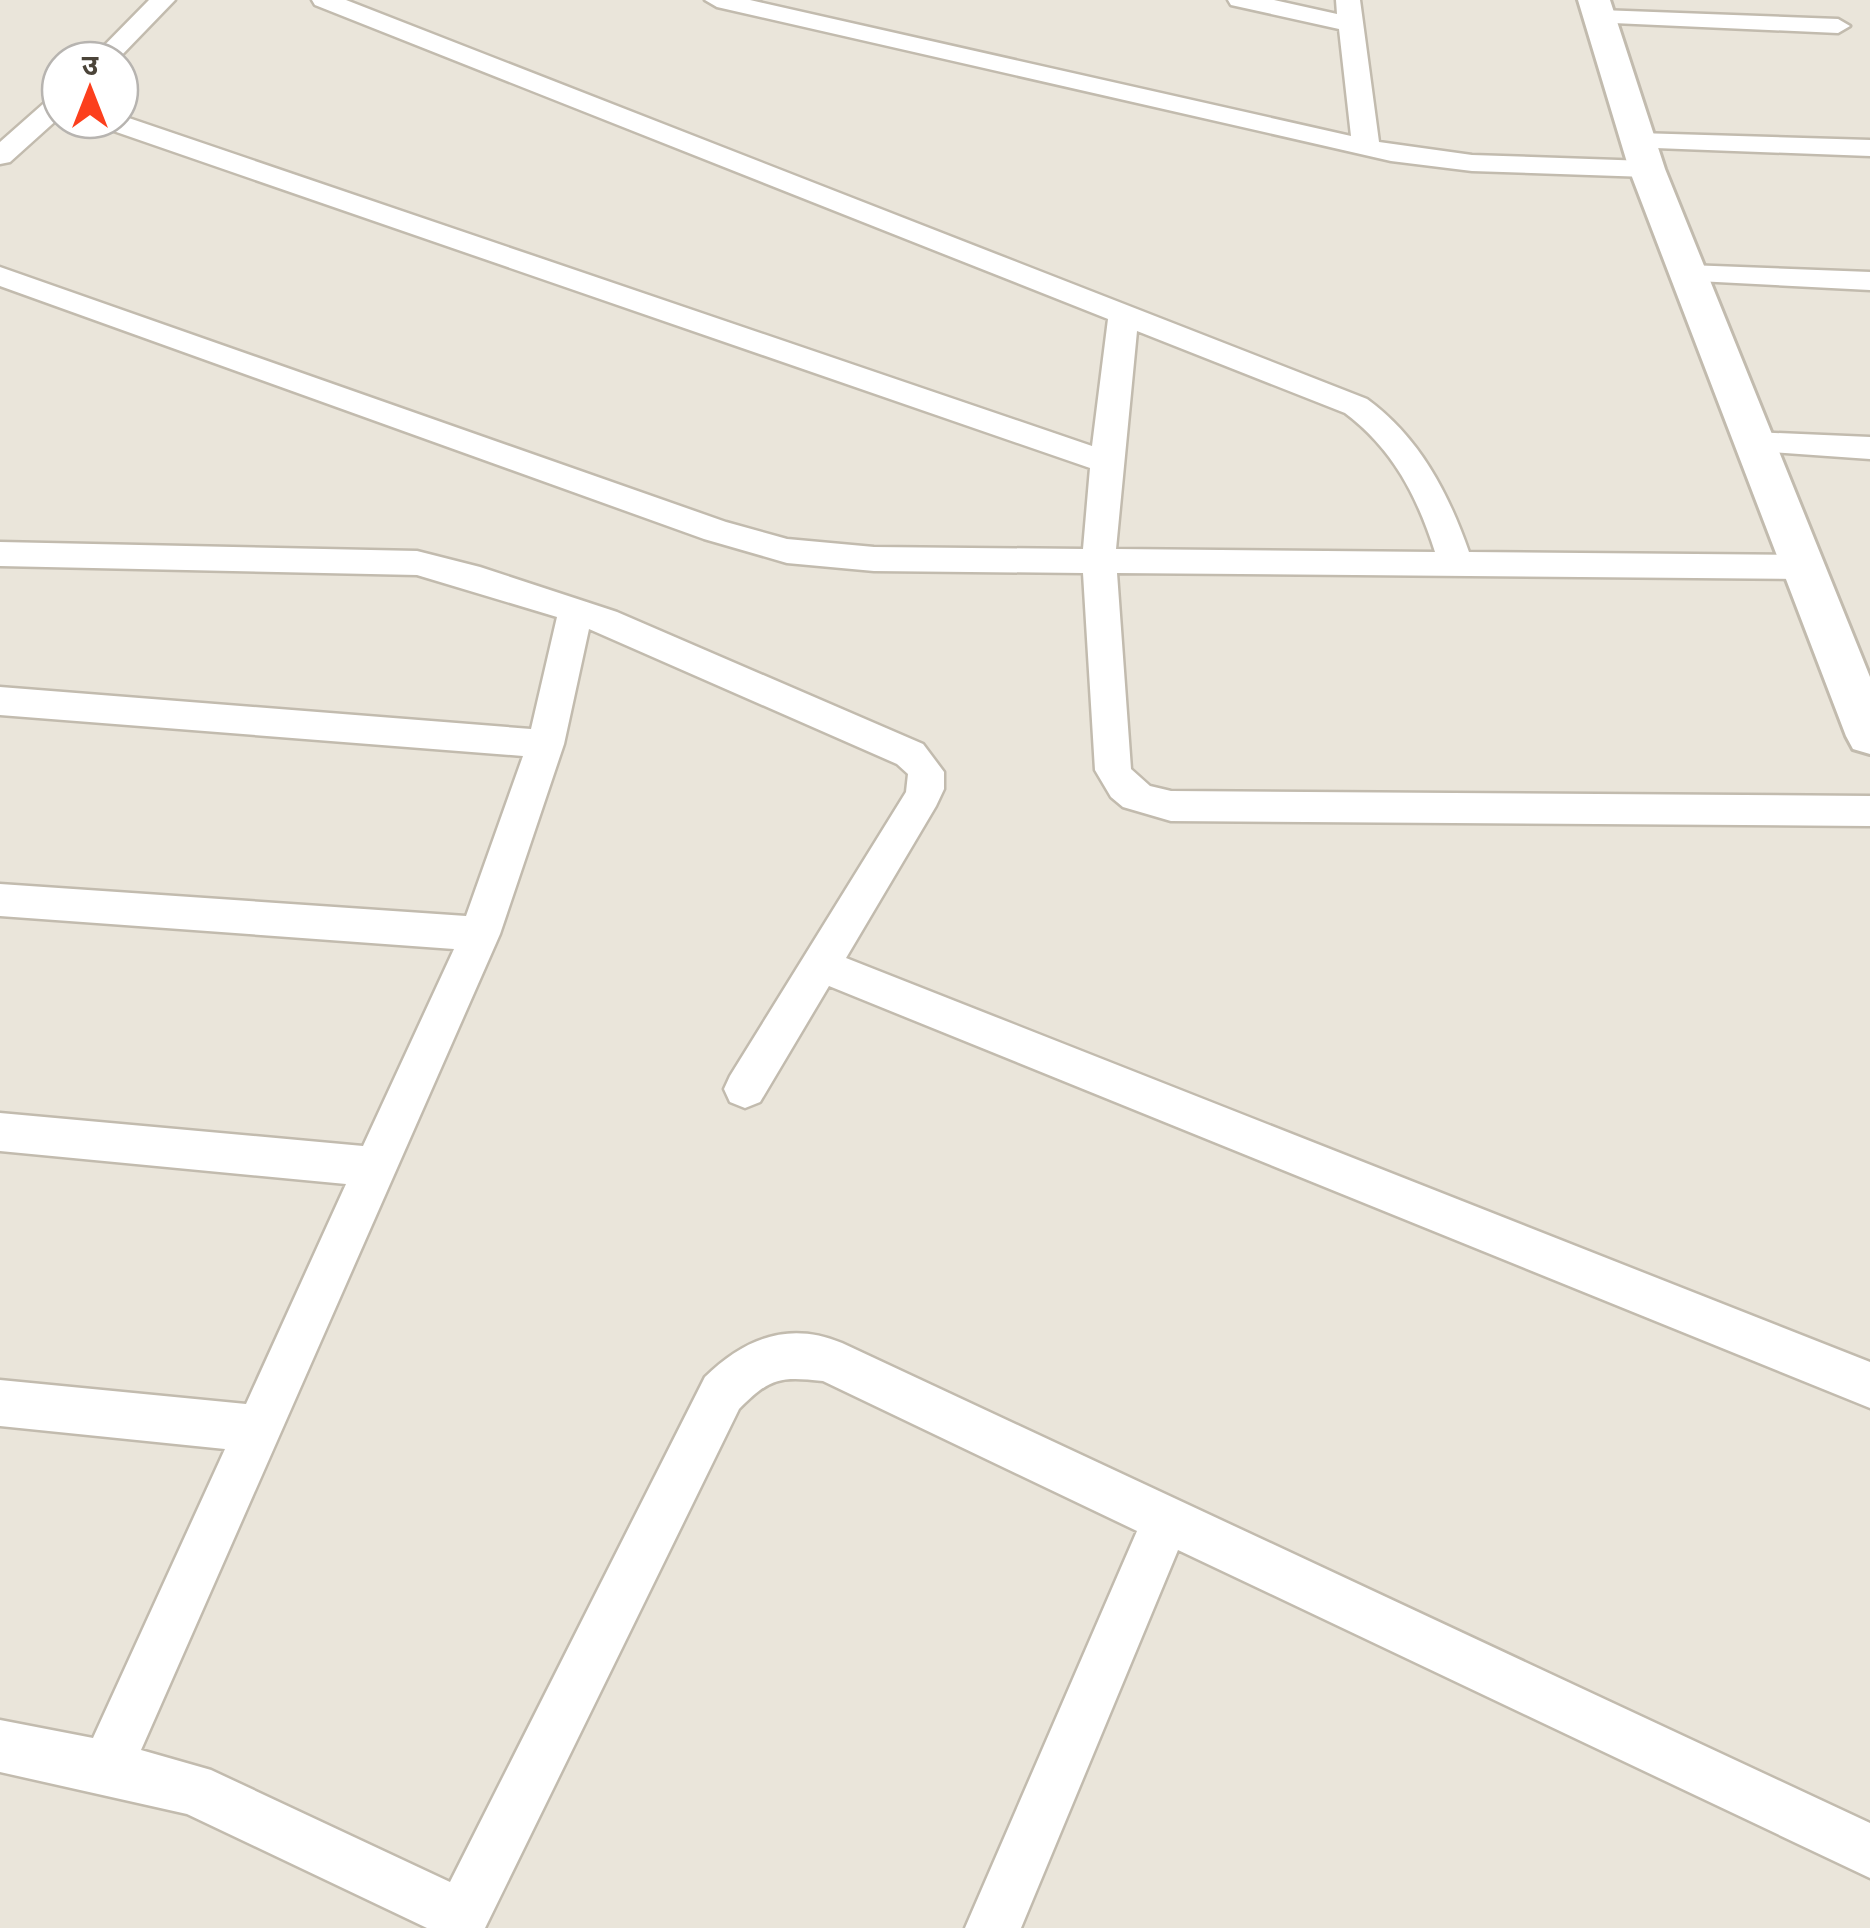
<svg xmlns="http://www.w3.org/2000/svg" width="1870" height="1928" font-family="Cabin,'Noto Sans Devanagari',sans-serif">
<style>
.residential{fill:#eae5da;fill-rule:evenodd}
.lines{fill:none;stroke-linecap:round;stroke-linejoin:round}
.minor-casing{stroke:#c2bbae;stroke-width:5}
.tertiary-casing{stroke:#c2bbae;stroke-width:6}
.minor{fill:#fff;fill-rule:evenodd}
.tertiary{fill:#fff;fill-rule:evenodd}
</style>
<rect width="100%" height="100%" fill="#f6f3ec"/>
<!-- residential -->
<path class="residential" d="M0,0H1870V1928H0ZM60,60H120V120H60Z"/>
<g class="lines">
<defs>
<path id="minor" d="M149,0H175L117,60H90Z
M312,0H346L1367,399C1419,437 1448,492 1469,552L1803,555L1815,559L1820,567L1815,575L1803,579L1117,573L1131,769L1150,786L1171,791L1870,796V826L1171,821L1123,807L1111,797L1095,770L1083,573L874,571L787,563L704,539L0,286V267L726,522L787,539L874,547L1083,549L1090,468L99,126L95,120H120V115L1092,446L1108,319L315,5ZM1137,331L1345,413C1393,449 1417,496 1435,552L1116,549Z
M705,0H750L1351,136L1339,29L1231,5L1228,0H1274L1337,14L1336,0H1360L1379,142L1472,155L1647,161L1661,169L1647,177L1472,171L1391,161L717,7Z
M1600,10L1838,19L1850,26L1838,33L1591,22L1588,17L1591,12Z
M60,95V117L10,162L0,164V142L51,97Z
M1638,133L1870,140V156L1629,147L1625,141Z
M1688,265L1870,272V290L1678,280L1674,274L1678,268Z
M1753,432L1870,437V459L1742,450L1737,443L1742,436Z
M0,542L417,551L480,567L617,612L923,744L944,772V789L936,806L846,958L1870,1362V1408L829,986L760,1102L745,1108L730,1102L724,1089L730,1076L906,792L908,774L897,764L589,629L564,744L500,934L141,1750L211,1770L450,1882L705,1377C745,1338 789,1321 842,1343L1870,1823V1878L1178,1550L1021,1928H965L1137,1531L823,1381C779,1376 770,1378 739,1409L485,1928H427L187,1814L0,1772V1720L93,1738L225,1449L0,1426V1380L246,1404L346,1184L0,1151V1113L363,1146L454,949L0,916V884L466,916L523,756L0,715V687L531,729L557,617L417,575L0,566Z"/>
<path id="tertiary" d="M1578,0H1610L1665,169L1870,677V754L1853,749L1846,736L1629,169Z"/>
</defs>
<!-- minor casing -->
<use href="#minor" class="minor-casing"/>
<!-- tertiary casing -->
<use href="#tertiary" class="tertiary-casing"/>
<!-- minor -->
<use href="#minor" class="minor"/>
<!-- tertiary -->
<use href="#tertiary" class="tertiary"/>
</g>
<!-- north arrow -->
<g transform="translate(90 90)"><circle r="48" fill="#ffffff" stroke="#b7b4b0" stroke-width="2.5"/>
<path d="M0-8L18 38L0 25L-18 38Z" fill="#fc3f1d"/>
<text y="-15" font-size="28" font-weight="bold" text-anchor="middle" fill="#4b4439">उ</text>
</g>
</svg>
